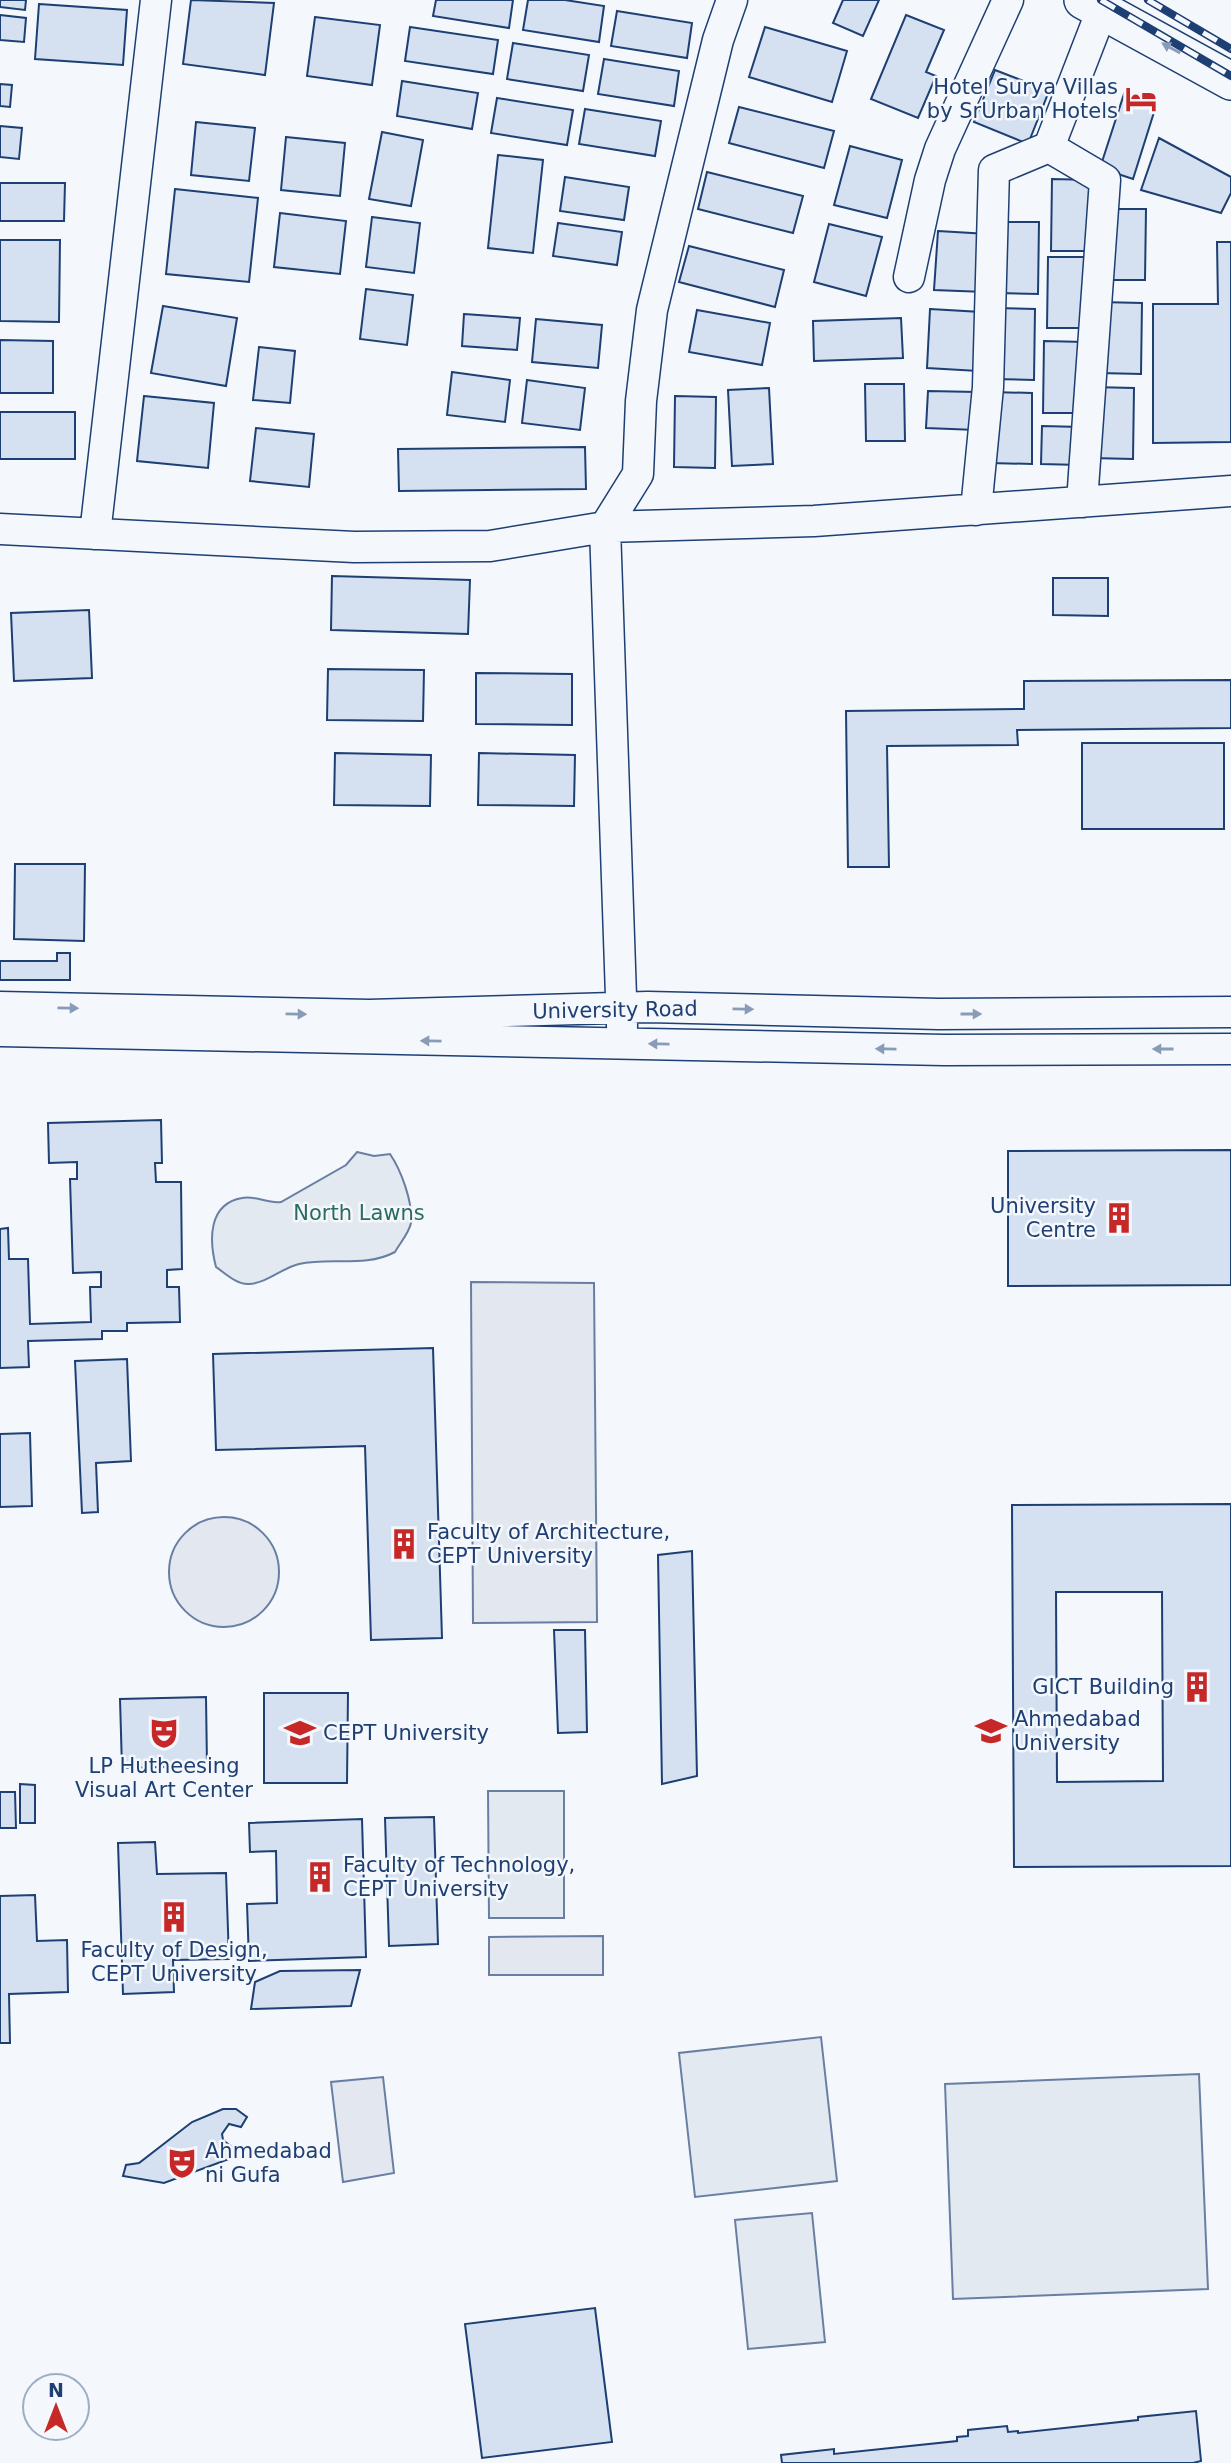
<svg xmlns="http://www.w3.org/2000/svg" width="1231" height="2463" font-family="'DejaVu Sans',sans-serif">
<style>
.green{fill:#e3e9f0;stroke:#687fa3;stroke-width:2}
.parking{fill:#e3e8f0;stroke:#687fa3;stroke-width:2}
.building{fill:#d5e0f0;stroke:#1d3f73;stroke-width:2;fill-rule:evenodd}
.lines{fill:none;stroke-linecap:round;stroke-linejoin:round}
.minor-casing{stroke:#1d3f73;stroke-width:33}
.major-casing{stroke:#1d3f73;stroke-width:40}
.minor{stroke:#f4f7fb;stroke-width:30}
.major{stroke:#f4f7fb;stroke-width:37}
.rail-casing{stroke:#1d3f73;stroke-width:8}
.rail{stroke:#f4f7fb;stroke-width:5;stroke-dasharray:16;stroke-linecap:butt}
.oneway{fill:#889bb7}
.labels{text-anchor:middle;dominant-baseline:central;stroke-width:5;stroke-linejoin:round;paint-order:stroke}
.poi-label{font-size:21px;fill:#1d3f73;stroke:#f4f7fb;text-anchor:start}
.street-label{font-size:21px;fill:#1d3f73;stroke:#f4f7fb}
.park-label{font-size:21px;fill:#2c6c60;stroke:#f4f7fb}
</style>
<rect width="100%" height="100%" fill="#f4f7fb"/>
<!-- green -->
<path class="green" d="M357,1152L374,1156L390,1154C401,1170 413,1202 411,1223C409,1233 400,1243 395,1252C365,1268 331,1257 299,1264C282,1268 267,1283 249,1284C237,1285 225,1273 216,1267C209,1240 208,1204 242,1198C256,1195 267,1204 281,1202L346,1165Z
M488,1791H564V1918H489Z
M821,2037L837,2181L695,2197L679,2053Z
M1199,2074L1208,2289L953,2299L945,2084Z
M812,2213L825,2342L748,2349L735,2220Z"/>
<!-- parking -->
<path class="parking" d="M471,1282L594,1283L597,1622L473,1623Z
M169 1572a55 55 0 1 1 110 0a55 55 0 1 1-110 0Z
M603,1936V1975H489V1937Z
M383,2077L394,2173L343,2182L331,2082Z"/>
<!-- building -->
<path class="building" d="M0,0H26L25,10L0,7Z
M191,0L274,3L265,75L183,64Z
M436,0H513L509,28L433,16Z
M528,0H565L604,6L599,42L523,30Z
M843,0H879L863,36L833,23Z
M39,4L127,10L123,65L35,59Z
M617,11L692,23L687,58L611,46Z
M0,15L26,18L24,42L0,40Z
M906,15L944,30L926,72L936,76L918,118L871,99Z
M315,17L380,25L372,85L307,76Z
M410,27L498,40L493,74L405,61Z
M765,27L847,51L832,102L749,77Z
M513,43L589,55L583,91L507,79Z
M604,59L679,71L674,106L598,94Z
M995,70L1049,91L1028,144L974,122Z
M402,81L478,93L472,129L397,116Z
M0,84L12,85L10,107L0,106Z
M1124,94L1155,109L1133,179L1100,168Z
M497,98L573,110L567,145L491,133Z
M739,107L834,131L824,168L729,143Z
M585,109L661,121L655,156L579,144Z
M196,122L255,128L249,181L191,175Z
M0,126L22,128L19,159L0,157Z
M382,132L423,140L411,206L369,199Z
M286,137L345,143L340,196L281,190Z
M1159,138L1231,177V193L1221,213L1141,190Z
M850,146L902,160L887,218L834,205Z
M498,155L543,160L533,253L488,248Z
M707,172L803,196L793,233L698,209Z
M565,177L629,187L624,220L560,211Z
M1052,179L1093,180L1092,251H1051Z
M0,183H65L64,221H0Z
M175,189L258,198L249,282L166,274Z
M1104,209H1146L1145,280H1103Z
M280,213L346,221L340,274L274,267Z
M372,217L420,223L414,273L366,267Z
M998,222H1039L1038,294L996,293Z
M558,223L622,232L617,265L553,256Z
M829,224L882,237L866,296L814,282Z
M938,231L988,234L985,292L934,290Z
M0,240H60L59,322L0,321Z
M1217,242H1231V442L1153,443V304H1218Z
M689,246L784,270L775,307L679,282Z
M1048,257H1090L1088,328H1047Z
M366,289L413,295L407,345L360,339Z
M1100,302L1142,303L1141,374L1099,373Z
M163,306L237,318L226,386L151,373Z
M993,308L1035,309L1034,380L992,379Z
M930,309L981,312L978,371L927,368Z
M697,310L770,323L762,365L689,352Z
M464,314L520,318L517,350L462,346Z
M901,318L903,358L814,361L813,321Z
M536,319L602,325L598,368L532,362Z
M0,340L53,341V393H0Z
M1044,341L1085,342V413H1043Z
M259,347L295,351L290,403L253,400Z
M452,372L510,380L505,422L447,415Z
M527,380L585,388L580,430L522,423Z
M865,384H904L905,441H866Z
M1092,387L1134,388L1133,459L1091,458Z
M769,388L773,464L732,466L728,390Z
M928,391L977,392L976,430L926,428Z
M991,392L1032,393V464L990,463Z
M144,396L214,403L208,468L137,461Z
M675,396L716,397L715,468L674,467Z
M0,412H75V459H0Z
M1042,426L1081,427L1080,465L1041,464Z
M256,428L314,434L309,487L250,481Z
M585,447L586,489L399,491L398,449Z
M332,576L470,580L468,634L331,630Z
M1053,578H1108V616L1053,615Z
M89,610L92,678L14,681L11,613Z
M328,669L424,670L423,721L327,720Z
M476,673L572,674V725L476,724Z
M1231,680V728L1017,730L1018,745L887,746L889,867H848L846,711L1024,709V681Z
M1082,743H1224V829H1082Z
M335,753L431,755L430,806L334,805Z
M479,753L575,755L574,806L478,805Z
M15,864H85L84,941L14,939Z
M57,953H70V980H0V961H57Z
M161,1120L162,1163H155L156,1182H181L182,1269L167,1270V1287H179L180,1322L127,1323V1331H102V1339L28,1341L29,1367L0,1368V1229L8,1228L9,1259H28L30,1324L91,1322L90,1287H101V1272L73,1273L70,1179H77V1162L49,1163L48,1123Z
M1231,1150V1285L1008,1286V1151Z
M433,1348L442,1638L371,1640L365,1446L216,1450L213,1354Z
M127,1359L131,1461L96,1463L98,1512L82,1513L75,1361Z
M30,1433L32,1506L0,1507V1434Z
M1231,1504V1866L1014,1867L1012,1505ZM1056,1592H1162L1163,1781L1057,1782Z
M692,1551L697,1776L662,1784L658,1555Z
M554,1630H585L587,1732L558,1733Z
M264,1693H348L347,1783H264Z
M206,1697L207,1766L122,1768L120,1699Z
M20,1784L35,1785V1823H20Z
M0,1792H15L16,1828H0Z
M434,1817L438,1944L389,1946L385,1818Z
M362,1819L366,1957L249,1961L247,1904L277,1903L276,1851L250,1852L249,1823Z
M155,1842L157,1874L226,1873L229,1959L173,1960L174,1992L123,1994L118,1843Z
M35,1895L37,1941L67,1940L68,1992L9,1994L10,2043H0V1896Z
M360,1970L351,2006L251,2009L255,1982L280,1971Z
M223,2109H236L247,2117L241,2127L229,2124L222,2134L223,2140L233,2148L229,2159L164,2183L123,2176L126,2165L139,2163L192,2122Z
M595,2308L612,2442L482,2458L465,2324Z
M1196,2411L1201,2461L1193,2463H782L781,2455L834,2449V2454L957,2441V2437L968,2436V2430L1007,2426L1008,2432L1018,2431V2433L1138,2420V2417Z"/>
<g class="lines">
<defs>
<path id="minor" d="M909,277L930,180L940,149L1008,0
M1082,502L1105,180L1049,147L1102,10
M976,510L988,387L994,170L1049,147
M0,529L354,547L490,546L605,527L814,521L1231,491
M95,534L156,0
M0,1007L369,1015L648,1007L939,1014L1231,1012
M622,1026L605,527L638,474L641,401L652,310L718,40L732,0
M0,1031L944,1050L1231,1049"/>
<path id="major" d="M1083,0L1231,81"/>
</defs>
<!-- minor casing -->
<use href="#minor" class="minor-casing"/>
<!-- major casing -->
<use href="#major" class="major-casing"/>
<!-- minor -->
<use href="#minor" class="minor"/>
<!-- major -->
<use href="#major" class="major"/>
<defs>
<path id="rail" d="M1101,0L1231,76
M1148,0L1231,49"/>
</defs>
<!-- rail casing -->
<use href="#rail" class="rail-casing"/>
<!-- rail -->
<use href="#rail" class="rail"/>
</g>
<!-- one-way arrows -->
<defs><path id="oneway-solid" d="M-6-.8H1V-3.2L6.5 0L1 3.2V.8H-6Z" transform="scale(1.75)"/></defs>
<g class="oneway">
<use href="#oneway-solid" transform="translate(1171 48) rotate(-151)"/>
<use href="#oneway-solid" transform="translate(68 1008) rotate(1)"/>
<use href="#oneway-solid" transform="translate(743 1009) rotate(1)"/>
<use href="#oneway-solid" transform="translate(296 1014) rotate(1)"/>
<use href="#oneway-solid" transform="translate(971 1014)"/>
<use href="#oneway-solid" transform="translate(431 1041) rotate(-179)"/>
<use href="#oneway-solid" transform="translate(659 1044) rotate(-179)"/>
<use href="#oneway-solid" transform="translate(886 1049) rotate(-179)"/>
<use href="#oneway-solid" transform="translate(1163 1049) rotate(180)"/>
</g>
<!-- icons -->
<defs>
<symbol id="hotel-bare" viewBox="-9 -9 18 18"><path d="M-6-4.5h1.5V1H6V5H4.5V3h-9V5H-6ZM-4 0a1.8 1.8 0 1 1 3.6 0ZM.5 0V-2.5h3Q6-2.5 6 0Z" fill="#c62828" stroke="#f4f7fb" stroke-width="2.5" paint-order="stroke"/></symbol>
<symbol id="building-bare" viewBox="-9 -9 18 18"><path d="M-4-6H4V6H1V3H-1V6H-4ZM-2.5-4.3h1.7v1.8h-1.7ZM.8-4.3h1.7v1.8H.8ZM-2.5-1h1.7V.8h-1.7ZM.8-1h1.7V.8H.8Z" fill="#c62828" stroke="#f4f7fb" stroke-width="2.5" paint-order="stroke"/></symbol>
<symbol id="university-bare" viewBox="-9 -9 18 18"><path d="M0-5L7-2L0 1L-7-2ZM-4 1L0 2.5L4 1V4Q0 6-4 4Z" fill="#c62828" stroke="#f4f7fb" stroke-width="2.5" paint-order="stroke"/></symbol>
<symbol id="theatre-bare" viewBox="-9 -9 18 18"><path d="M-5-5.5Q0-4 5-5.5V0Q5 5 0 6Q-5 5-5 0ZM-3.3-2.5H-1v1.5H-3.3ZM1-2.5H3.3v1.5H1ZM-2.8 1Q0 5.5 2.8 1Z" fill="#c62828" stroke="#f4f7fb" stroke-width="2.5" paint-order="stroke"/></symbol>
</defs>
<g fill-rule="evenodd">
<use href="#hotel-bare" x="1119" y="77" width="44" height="44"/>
<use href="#building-bare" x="1097" y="1196" width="44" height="44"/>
<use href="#building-bare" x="382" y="1522" width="44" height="44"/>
<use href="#building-bare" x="1175" y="1665" width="44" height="44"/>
<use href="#university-bare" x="969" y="1709" width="44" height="44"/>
<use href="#theatre-bare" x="142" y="1711" width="44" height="44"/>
<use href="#university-bare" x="278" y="1711" width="44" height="44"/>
<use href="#building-bare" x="298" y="1855" width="44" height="44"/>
<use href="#building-bare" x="152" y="1895" width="44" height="44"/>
<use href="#theatre-bare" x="160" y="2141" width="44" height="44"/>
</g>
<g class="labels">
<!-- poi labels -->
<g class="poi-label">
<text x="1118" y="87" text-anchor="end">Hotel Surya Villas<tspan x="1118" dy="24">by SrUrban Hotels</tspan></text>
<text x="1096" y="1206" text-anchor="end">University<tspan x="1096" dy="24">Centre</tspan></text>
<text x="427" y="1532">Faculty of Architecture,<tspan x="427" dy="24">CEPT University</tspan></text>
<text x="1174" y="1687" text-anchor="end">GICT Building</text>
<text x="1014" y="1719">Ahmedabad<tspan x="1014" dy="24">University</tspan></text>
<text x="323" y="1733">CEPT University</text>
<text x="164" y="1766" text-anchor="middle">LP Hutheesing<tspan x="164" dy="24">Visual Art Center</tspan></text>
<text x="343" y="1865">Faculty of Technology,<tspan x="343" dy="24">CEPT University</tspan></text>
<text x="174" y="1950" text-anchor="middle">Faculty of Design,<tspan x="174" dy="24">CEPT University</tspan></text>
<text x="205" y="2151">Ahmedabad<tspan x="205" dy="24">ni Gufa</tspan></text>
</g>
<!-- street labels -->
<g class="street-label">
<text transform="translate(615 1010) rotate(-1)">University Road</text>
</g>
<!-- park labels -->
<g class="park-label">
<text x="359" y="1213">North Lawns</text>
</g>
</g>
<!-- north arrow -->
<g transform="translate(56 2407)"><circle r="33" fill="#f4f7fb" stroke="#9eadc5" stroke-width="2"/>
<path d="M0-5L12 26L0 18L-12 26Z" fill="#c62828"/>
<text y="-10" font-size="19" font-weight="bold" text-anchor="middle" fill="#1d3f73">N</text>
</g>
</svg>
